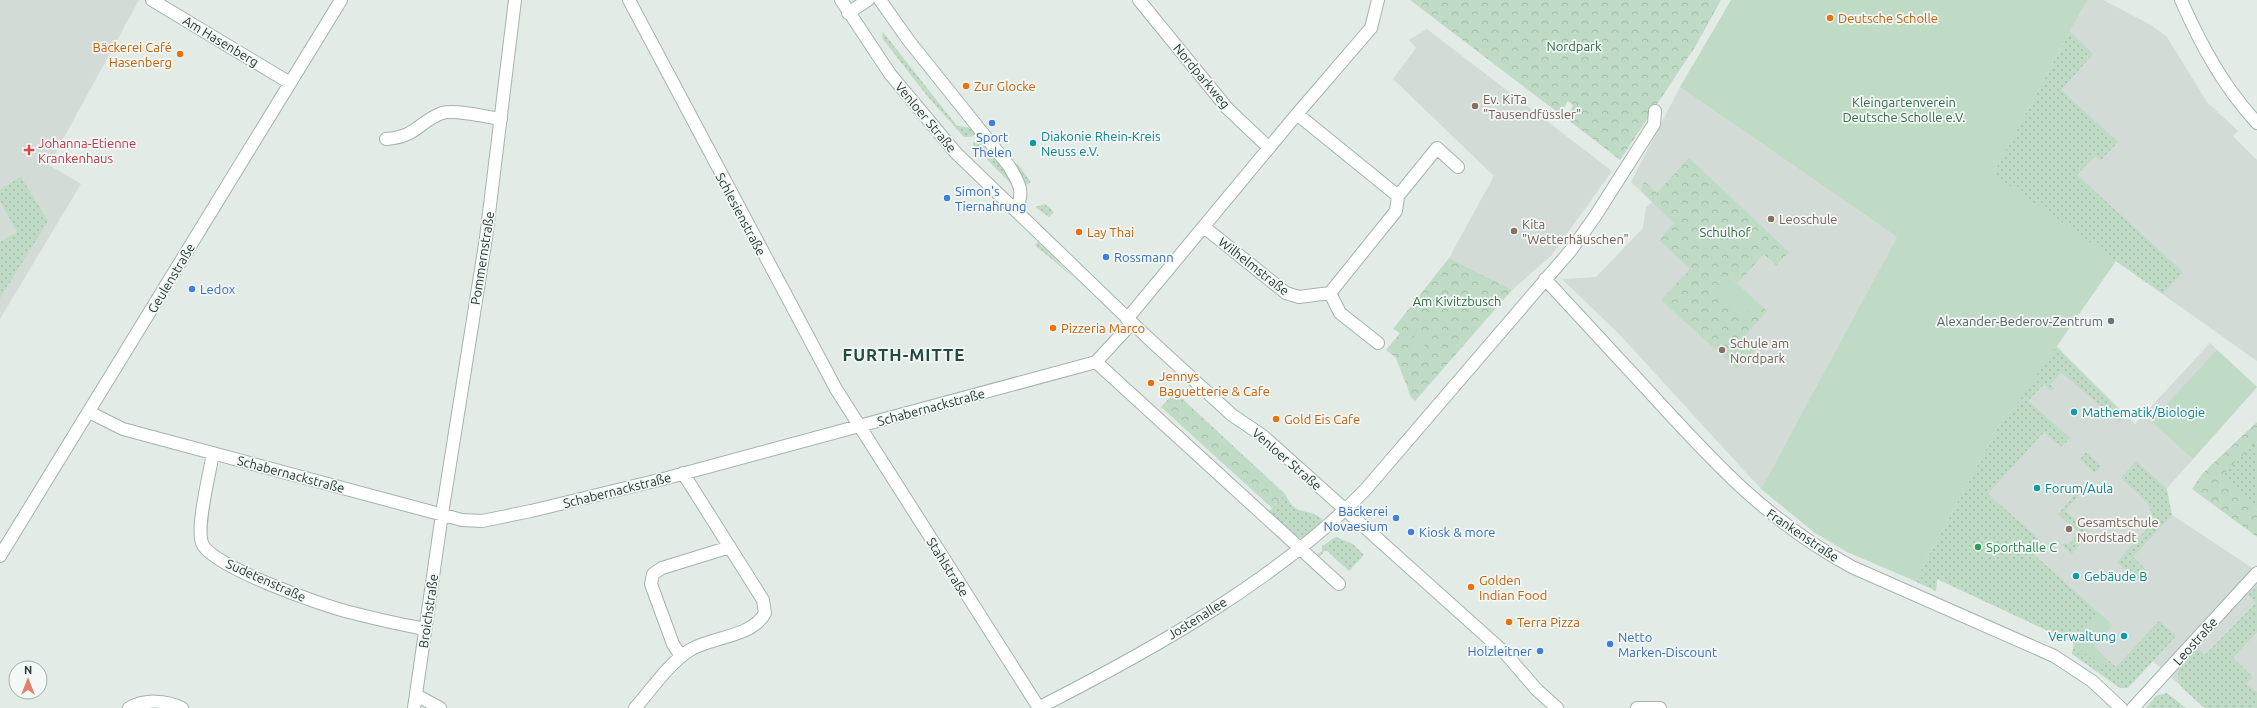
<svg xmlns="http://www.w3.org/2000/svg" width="2257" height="708" font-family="Ubuntu,sans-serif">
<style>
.built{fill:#d2dbd6}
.grass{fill:url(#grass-dots)}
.forest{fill:url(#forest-crowns)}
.garden{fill:#bfdac5}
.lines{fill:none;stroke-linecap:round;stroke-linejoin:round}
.street-casing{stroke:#a6b2ae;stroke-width:14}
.secondary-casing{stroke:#a3b6ae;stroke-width:14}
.street{stroke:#fff;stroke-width:12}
.secondary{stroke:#fff;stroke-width:12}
.food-dot{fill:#e8710a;stroke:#f3f8f6;stroke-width:1.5}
.education-dot{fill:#8d6e63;stroke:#f3f8f6;stroke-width:1.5}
.shop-dot{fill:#3f7fe0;stroke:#f3f8f6;stroke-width:1.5}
.culture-dot{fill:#0f9aa8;stroke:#f3f8f6;stroke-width:1.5}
.health-dot{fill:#e0444e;stroke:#f3f8f6;stroke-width:1.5}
.worship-dot{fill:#6b7280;stroke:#f3f8f6;stroke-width:1.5}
.leisure-dot{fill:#2e9e5b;stroke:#f3f8f6;stroke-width:1.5}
.labels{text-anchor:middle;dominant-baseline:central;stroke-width:3.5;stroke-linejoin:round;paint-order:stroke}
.food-label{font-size:13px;fill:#c56008;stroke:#f3f8f6;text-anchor:start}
.street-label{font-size:13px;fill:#253a34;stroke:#f3f8f6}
.park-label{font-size:13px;fill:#346c47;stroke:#f3f8f6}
.education-label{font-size:13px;fill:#785e54;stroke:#f3f8f6;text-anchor:start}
.culture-label{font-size:13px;fill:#0d838f;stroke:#f3f8f6;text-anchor:start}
.shop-label{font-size:13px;fill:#366cbe;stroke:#f3f8f6;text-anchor:start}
.health-label{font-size:13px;fill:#be3a42;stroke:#f3f8f6;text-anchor:start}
.worship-label{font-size:13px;fill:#5b616d;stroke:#f3f8f6;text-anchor:end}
.leisure-label{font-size:13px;fill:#27864d;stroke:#f3f8f6;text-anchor:start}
.district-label{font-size:17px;font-weight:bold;letter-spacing:1px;fill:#234a3f;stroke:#f3f8f6}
</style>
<defs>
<pattern id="grass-dots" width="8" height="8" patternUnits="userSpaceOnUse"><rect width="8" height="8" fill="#bfdac5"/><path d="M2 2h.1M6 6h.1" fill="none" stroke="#a4bcaa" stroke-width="1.8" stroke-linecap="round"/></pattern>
<pattern id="forest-crowns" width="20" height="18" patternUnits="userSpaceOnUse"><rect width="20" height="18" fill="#bfdac5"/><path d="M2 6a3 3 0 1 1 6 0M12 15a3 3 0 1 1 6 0" fill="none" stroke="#a4bcaa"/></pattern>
</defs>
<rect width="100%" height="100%" fill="#e3ebe7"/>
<!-- built -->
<path class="built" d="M0,0H139L49,165L81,184L0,319Z
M2087,0H2103L2151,25L2167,37L2207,102L2238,131L2233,136L2257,160V361L1993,174Z
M1427,29L1612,171L1551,256L1512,290L1449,258L1494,176L1393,79L1416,48L1409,40Z
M1680,87L1897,237L1761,489L1620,335L1562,279L1596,277L1643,228L1646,207L1652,202L1631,182Z
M2210,343L2257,387L2154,503L2257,571V708H2205L2153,661L2128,688H2120L2072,654L2074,643L1937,579L1936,591L1915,581L2014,408L2056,346L2135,424Z"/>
<!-- grass -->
<path class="grass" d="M883,32L957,126L971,128L975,134L971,137H964L928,97L882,38Z
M2070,32L2093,54L2061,90L2118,142L2101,160L2095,156L2077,175L2183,272L2163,294L1993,174Z
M979,139L1010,177L1014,187L972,144Z
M1017,163L1031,182L1026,185L1015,169Z
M21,177L48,221L0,298V242L17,232L0,201V189Z
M1045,204L1054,212L1049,217L1035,207Z
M1038,242L1074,278L1035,245Z
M2056,346L2125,415L2119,422L2061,372L2050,385L2054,388L2051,391L2044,384L2028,401L2070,438L2061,447L2044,432L1988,494L2041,541L2032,553L2099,613L2074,643L2102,667L2108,660L2116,667L2159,621L2176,636L2128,688H2120L2072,654L2074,643L1937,579L1936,591L1915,581L2003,418L2014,408Z
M2257,442V510L2220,476Z
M2086,452L2101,466L2095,473L2080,459Z
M2136,461L2167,489L2172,515L2133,557L2146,570L2137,581L2117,562L2154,521L2148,503L2121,478Z
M2085,484L2087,486L2065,511L2090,533L2072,554L2062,545L2065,543L2068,545L2079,533L2058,514Z
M1285,494C1297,519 1307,506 1322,519L1320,525L1303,538L1295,537L1268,513Z
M1336,537L1353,544L1364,555L1349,571L1326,550L1318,558L1315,556L1322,551V546Z
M2257,586V632L2233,658L2253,677L2246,684L2257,692V708H2205C2176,682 2166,680 2196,646L2205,655L2256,603L2248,595Z
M2167,693L2186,708H2146L2156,696Z"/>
<!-- forest -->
<path class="forest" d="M1410,0H1721L1695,47L1620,160L1567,119L1573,105L1568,101L1560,114Z
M1689,158L1789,252L1776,265L1764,254L1738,283L1729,276L1741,318L1757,302L1767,311L1745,336L1757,347L1745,360L1741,356L1737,360L1741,364L1737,369L1661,300L1690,269L1659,240L1674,223L1641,191L1644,181L1657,193Z
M1449,258L1512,290L1415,401L1411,397L1396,358L1386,350L1400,333L1393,329Z
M1175,392L1285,494L1272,508L1161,407Z
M2257,422V442L2221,476L2257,510V537L2192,489L2202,474Z"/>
<!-- garden -->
<path class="garden" d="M1731,0H2087L1993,174L2116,261L2014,408L2003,418L1915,581L1847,552L1815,533L1761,489L1897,237L1680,87Z
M1729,276L1757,302L1741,318L1714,293Z
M1419,330L1430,338L1418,354L1407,345Z
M2217,350L2257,387L2193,459L2151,421Z
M2099,613L2113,625L2094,646L2108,660L2101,668L2074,643Z"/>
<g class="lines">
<defs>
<path id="street" d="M152,0L290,83
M629,0L836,389L1039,708
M880,0L909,41L1009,166C1019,183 1025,191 1016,210
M1139,0L1227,108L1269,148
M2181,0C2201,45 2223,86 2257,123
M848,13L868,0
M1297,114L1398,196
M386,139C417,137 418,122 442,113C455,109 487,117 501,119
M1204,227L1286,293L1299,297L1330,293L1396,211L1398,196L1437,148L1458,167
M1545,279C1582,319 1618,358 1655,398C1718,467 1768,521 1852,567L2054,656L2092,681L2121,708
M1330,293L1340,313L1378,343
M1127,319L1297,114L1371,28L1378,0
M1096,362L1339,584
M89,412L123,429L462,520L482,521L531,511L667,478L1096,362L1132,323
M213,453C210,472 196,526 202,543C210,566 319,604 345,611C372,618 398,624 425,629
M0,556L341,0
M681,656L673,644L651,584L653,574L662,568L730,547
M416,695L440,708
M129,708C145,699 166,700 182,708
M414,708L442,514L486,238L515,0
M635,708C651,690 670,662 690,650C711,637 753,637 765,613L763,600L683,473
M1038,708C1150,651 1278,580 1366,489L1571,250L1594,218L1654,124L1655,111
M1637,708H1660
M2133,708L2257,573"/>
<path id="secondary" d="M841,0L890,74L956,153L1147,337L1232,415L1263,436L1505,653L1536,689L1557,708"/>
</defs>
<!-- street casing -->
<use href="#street" class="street-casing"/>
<!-- secondary casing -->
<use href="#secondary" class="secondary-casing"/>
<!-- street -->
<use href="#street" class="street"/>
<!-- secondary -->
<use href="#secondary" class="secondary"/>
</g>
<!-- markers -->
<g class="food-dot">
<circle cx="1830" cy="18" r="4"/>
<circle cx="180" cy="54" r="4"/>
<circle cx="966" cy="86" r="4"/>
<circle cx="1079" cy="232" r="4"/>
<circle cx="1053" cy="328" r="4"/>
<circle cx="1151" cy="383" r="4"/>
<circle cx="1276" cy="419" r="4"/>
<circle cx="1471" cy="587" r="4"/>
<circle cx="1509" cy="622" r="4"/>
</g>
<g class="education-dot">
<circle cx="1475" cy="106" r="4"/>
<circle cx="1771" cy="219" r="4"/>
<circle cx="1514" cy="231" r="4"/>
<circle cx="1722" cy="350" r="4"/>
<circle cx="2069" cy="529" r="4"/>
</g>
<g class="shop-dot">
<circle cx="992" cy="123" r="4"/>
<circle cx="947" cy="198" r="4"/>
<circle cx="1106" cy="257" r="4"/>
<circle cx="192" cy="289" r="4"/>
<circle cx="1396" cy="518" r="4"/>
<circle cx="1411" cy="532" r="4"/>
<circle cx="1610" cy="644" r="4"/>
<circle cx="1540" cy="651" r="4"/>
</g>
<g class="culture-dot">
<circle cx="1033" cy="143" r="4"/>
<circle cx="2074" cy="412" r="4"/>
<circle cx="2037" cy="488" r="4"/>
<circle cx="2076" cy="576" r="4"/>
<circle cx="2124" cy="636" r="4"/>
</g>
<path class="health-dot" d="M27 144h4v4h4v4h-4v4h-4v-4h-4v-4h4z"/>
<circle class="worship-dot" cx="2111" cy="321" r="4"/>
<circle class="leisure-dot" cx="1978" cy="547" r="4"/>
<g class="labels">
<!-- food labels -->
<g class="food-label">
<text x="1838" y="18">Deutsche Scholle</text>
<text x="172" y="47" text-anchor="end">Bäckerei Café<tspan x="172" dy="15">Hasenberg</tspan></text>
<text x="974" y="86">Zur Glocke</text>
<text x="1087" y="232">Lay Thai</text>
<text x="1061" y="328">Pizzeria Marco</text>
<text x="1159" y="376">Jennys<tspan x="1159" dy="15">Baguetterie &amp; Cafe</tspan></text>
<text x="1284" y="419">Gold Eis Cafe</text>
<text x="1479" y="580">Golden<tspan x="1479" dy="15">Indian Food</tspan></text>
<text x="1517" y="622">Terra Pizza</text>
</g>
<!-- street labels -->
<g class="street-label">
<text transform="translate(221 41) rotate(31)">Am Hasenberg</text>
<text transform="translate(1202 76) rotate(50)">Nordparkweg</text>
<text transform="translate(926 117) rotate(50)">Venloer Straße</text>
<text transform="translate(741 214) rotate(62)">Schlesienstraße</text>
<text transform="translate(482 258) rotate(-81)">Pommernstraße</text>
<text transform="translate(1254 266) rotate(38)">Wilhelmstraße</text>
<text transform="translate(171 278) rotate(-59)">Geulenstraße</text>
<text transform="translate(931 407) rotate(-15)">Schabernackstraße</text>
<text transform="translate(1287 459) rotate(41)">Venloer Straße</text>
<text transform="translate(291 474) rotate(15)">Schabernackstraße</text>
<text transform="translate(617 490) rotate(-14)">Schabernackstraße</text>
<text transform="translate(1803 535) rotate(34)">Frankenstraße</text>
<text transform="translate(948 567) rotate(58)">Stahlstraße</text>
<text transform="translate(266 580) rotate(24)">Sudetenstraße</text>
<text transform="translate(428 611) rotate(-82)">Broichstraße</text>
<text transform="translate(1197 618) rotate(-32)">Jostenallee</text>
<text transform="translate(2195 641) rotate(-48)">Leostraße</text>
</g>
<!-- park labels -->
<g class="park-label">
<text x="1574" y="46">Nordpark</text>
<text x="1904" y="102">Kleingartenverein<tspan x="1904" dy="15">Deutsche Scholle e.V.</tspan></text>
<text x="1725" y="232">Schulhof</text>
<text x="1457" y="301">Am Kivitzbusch</text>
</g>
<!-- education labels -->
<g class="education-label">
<text x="1483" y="99">Ev. KiTa<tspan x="1483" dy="15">"Tausendfüssler"</tspan></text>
<text x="1779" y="219">Leoschule</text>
<text x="1522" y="224">Kita<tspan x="1522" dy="15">"Wetterhäuschen"</tspan></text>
<text x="1730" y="343">Schule am<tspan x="1730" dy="15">Nordpark</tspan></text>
<text x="2077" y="522">Gesamtschule<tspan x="2077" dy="15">Nordstadt</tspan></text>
</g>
<!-- culture labels -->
<g class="culture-label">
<text x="1041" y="136">Diakonie Rhein-Kreis<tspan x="1041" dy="15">Neuss e.V.</tspan></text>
<text x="2082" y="412">Mathematik/Biologie</text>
<text x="2045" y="488">Forum/Aula</text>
<text x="2084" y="576">Gebäude B</text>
<text x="2116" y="636" text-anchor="end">Verwaltung</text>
</g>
<!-- shop labels -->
<g class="shop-label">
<text x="992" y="137" text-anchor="middle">Sport<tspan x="992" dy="15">Thelen</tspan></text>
<text x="955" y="191">Simon's<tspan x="955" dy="15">Tiernahrung</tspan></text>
<text x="1114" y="257">Rossmann</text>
<text x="200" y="289">Ledox</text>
<text x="1388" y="511" text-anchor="end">Bäckerei<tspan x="1388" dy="15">Novaesium</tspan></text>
<text x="1419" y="532">Kiosk &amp; more</text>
<text x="1618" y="637">Netto<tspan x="1618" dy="15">Marken-Discount</tspan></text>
<text x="1532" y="651" text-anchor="end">Holzleitner</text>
</g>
<!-- health labels -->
<g class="health-label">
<text x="38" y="143">Johanna-Etienne<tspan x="38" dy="15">Krankenhaus</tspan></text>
</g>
<!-- worship labels -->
<g class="worship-label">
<text x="2103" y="321">Alexander-Bederov-Zentrum</text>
</g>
<!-- leisure labels -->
<g class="leisure-label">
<text x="1986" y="547">Sporthalle C</text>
</g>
<!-- district labels -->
<g class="district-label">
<text x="904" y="354">FURTH-MITTE</text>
</g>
</g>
<!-- north arrow -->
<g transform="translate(28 680)"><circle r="19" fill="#f3f8f6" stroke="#a1aca8"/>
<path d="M0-3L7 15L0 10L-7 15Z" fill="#e1826c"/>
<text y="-6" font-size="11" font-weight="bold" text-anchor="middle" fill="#253a34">N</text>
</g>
</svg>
